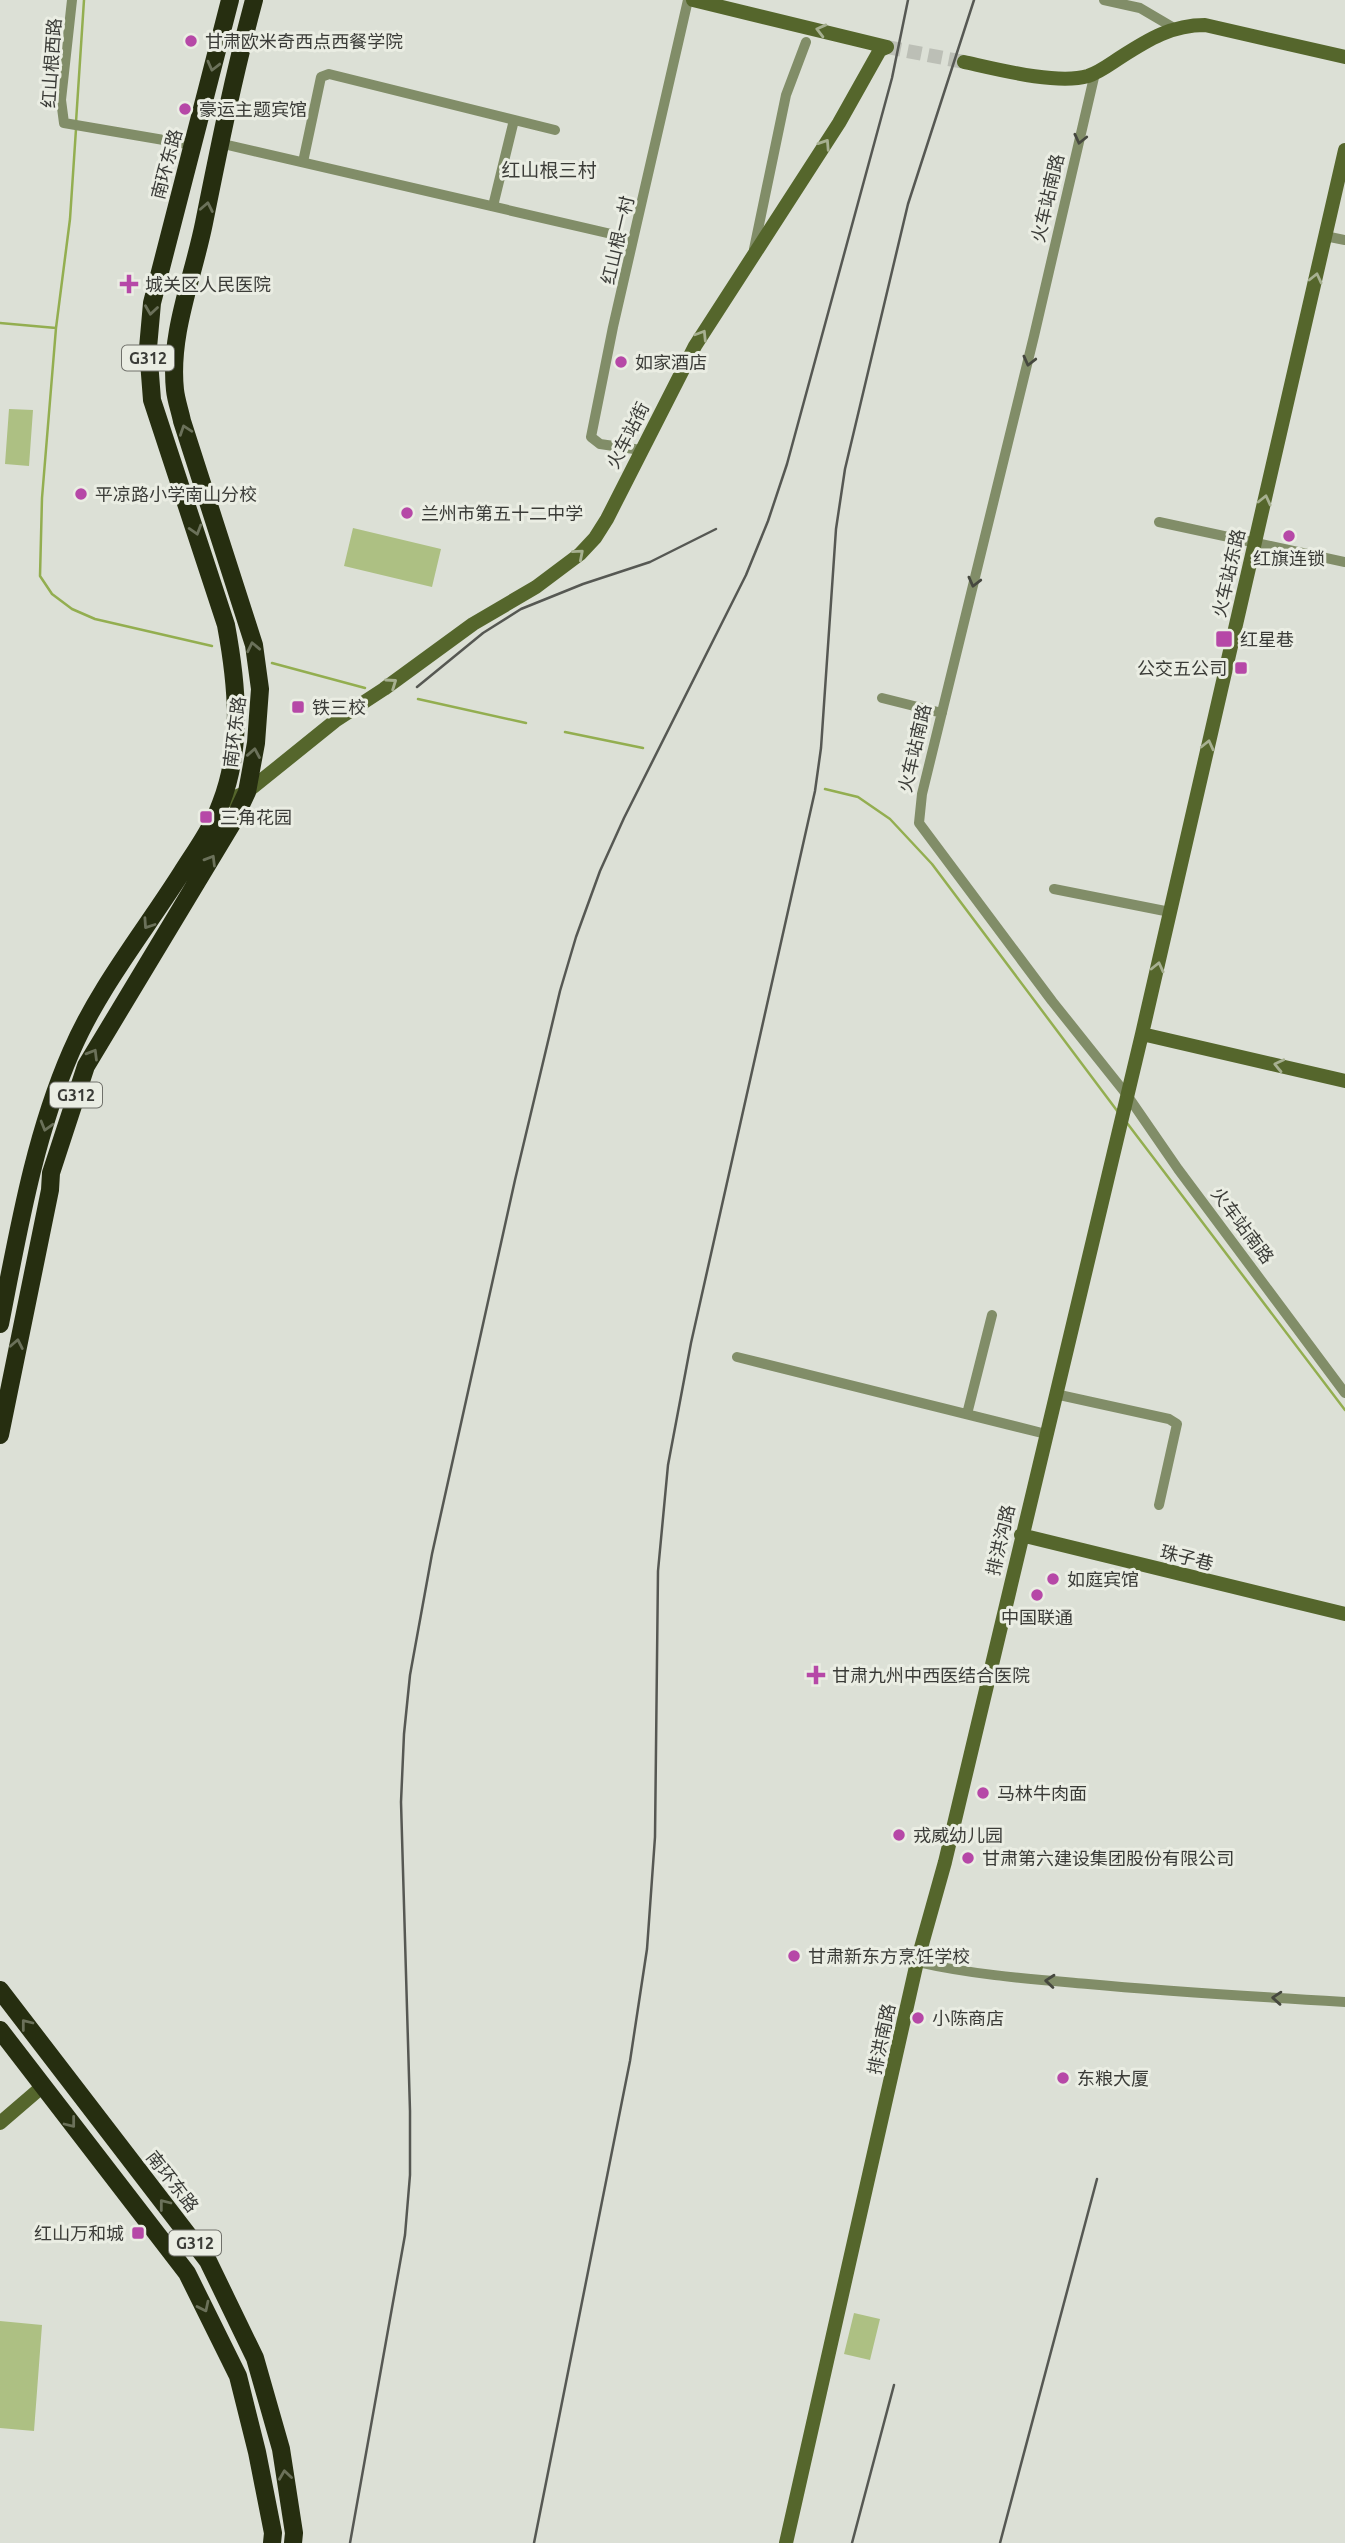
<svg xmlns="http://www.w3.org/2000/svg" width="1345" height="2543" font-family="Ubuntu,'Noto Sans SC',sans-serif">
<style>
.grass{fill:#adc083}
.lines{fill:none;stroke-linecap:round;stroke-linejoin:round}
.stream{stroke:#93ae50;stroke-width:2.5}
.secondary-tunnel{stroke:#bcbfb6;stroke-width:14;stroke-dasharray:14 7;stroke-linecap:butt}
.street{stroke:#818d68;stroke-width:10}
.secondary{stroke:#55662c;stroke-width:14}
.highway{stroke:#262e10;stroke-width:18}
.rail{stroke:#565853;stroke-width:2.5}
.oneway{stroke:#a7b091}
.oneway2{stroke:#6b715a}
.oneway3{stroke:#46483f}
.poi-dot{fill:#b648a7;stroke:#eaede3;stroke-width:2.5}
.labels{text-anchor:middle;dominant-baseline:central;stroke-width:6;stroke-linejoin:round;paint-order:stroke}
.shield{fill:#eaede3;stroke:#70716b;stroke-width:2}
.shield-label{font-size:16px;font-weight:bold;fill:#3b3c38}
.poi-label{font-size:18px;fill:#3b3c38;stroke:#eaede3;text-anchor:start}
.street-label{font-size:18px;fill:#3b3c38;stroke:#eaede3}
.neighbourhood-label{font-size:19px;fill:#3b3c38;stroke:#eaede3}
</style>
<rect width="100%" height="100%" fill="#dce0d6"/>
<!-- grass -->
<path class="grass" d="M9,409L33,410L29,466L5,464Z
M353,528L441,549L432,587L344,566Z
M854,2313L880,2319L870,2360L844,2354Z
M0,2321L42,2325L34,2431L0,2428Z"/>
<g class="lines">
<!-- stream -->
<path class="stream" d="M76,122L84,0
M76,129L70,219L56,328L42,498L40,576L52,594L72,609L95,619L212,646
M0,323L56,328
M272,663L365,688
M418,699L526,723
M565,732L643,748
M825,789L858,797L890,819L932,864L1118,1112
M1127,1123L1345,1410"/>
<!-- secondary-tunnel -->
<path class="secondary-tunnel" d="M887,47L964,62"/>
<!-- street -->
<path class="street" d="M72,0L61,100L64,123L193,145
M1104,0L1140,8L1174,28
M1095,73L1034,336L922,794L919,823L1052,1001L1127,1095L1178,1169L1345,1393
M219,143L633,239
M303,162L321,77L329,74L555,130
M493,206L514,120
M1325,236L1345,240
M754,249L786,95L806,42
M641,450L600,444L591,437L613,327L688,0
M1159,522L1345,562
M882,698L942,713
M1054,889L1170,912
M737,1357L1046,1434
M1055,1394L1169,1419L1177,1424L1159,1505
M967,1414L992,1315
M917,1962C974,1975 1030,1979 1088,1984C1173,1992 1259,1997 1345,2002"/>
<!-- secondary -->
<path class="secondary" d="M693,0L887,47
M964,62C996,69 1057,85 1088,76C1100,72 1110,64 1121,57C1149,39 1172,25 1205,25L1345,57
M221,803L247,792L335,721L384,689L473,624L536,587L580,554L595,538L607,519L695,346L839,123L880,50L887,47
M1142,1034L1345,1081
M1021,1535L1345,1614
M0,2123L43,2086
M786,2543L917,1962L945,1862L1142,1034L1345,150"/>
<!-- highway -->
<path class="highway" d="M0,1324C18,1233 34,1137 71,1052C99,987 144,932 182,872C196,850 212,828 221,803C243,746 237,684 226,625L152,400L148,348L152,303L230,0
M0,1435L50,1190L51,1173L86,1066L233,822L247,792L256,743L260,689L254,645L182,421C180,411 176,400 175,390C169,334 193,278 204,223C219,148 234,74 254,0
M0,1990L208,2261L255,2358L281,2449L294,2533L293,2543
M0,2030L187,2273L238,2376L257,2452L273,2533L272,2543"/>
<!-- rail -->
<path class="rail" d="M417,687L483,633L521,609L583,584L650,562L716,529
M350,2543L405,2235L410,2175V2111L401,1802L404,1734L410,1675L432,1554L515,1180L560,991L576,937L600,871L624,818L746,575L768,521L787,464L892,78L908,0
M534,2543L630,2061L647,1949L655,1837L658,1571L668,1465L691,1343L815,791L821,748L836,529L845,469L908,204L974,0
M852,2543L894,2385
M1000,2543L1097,2179"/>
</g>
<!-- one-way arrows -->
<defs><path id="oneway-chevron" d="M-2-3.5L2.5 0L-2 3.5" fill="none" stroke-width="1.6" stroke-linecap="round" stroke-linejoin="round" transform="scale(1.75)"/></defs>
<g class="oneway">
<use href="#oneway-chevron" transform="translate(821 30) rotate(-166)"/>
<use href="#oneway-chevron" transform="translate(825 144) rotate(-57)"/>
<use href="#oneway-chevron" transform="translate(1316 278) rotate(-77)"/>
<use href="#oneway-chevron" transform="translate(702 335) rotate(-58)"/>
<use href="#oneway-chevron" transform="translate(1265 500) rotate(-77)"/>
<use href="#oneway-chevron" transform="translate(579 554) rotate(-41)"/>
<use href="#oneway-chevron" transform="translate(392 683) rotate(-35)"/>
<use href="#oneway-chevron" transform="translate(1208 745) rotate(-77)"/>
<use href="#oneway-chevron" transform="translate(1158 967) rotate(-77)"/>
<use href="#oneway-chevron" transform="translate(1279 1065) rotate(-167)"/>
</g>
<g class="oneway2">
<use href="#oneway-chevron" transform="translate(213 66) rotate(104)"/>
<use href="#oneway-chevron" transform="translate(207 207) rotate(-79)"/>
<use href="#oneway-chevron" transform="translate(151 310) rotate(98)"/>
<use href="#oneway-chevron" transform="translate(185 430) rotate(-109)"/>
<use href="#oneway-chevron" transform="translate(196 530) rotate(73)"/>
<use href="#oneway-chevron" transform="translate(253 647) rotate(-102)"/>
<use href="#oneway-chevron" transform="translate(254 753) rotate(-80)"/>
<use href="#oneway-chevron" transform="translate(211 860) rotate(-59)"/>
<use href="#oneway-chevron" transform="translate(148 924) rotate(124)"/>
<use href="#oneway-chevron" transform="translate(93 1054) rotate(-59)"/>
<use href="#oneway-chevron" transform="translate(46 1126) rotate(106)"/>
<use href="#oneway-chevron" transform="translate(17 1344) rotate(-79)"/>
<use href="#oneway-chevron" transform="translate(26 2024) rotate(-128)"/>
<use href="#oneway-chevron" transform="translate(71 2123) rotate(52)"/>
<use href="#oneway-chevron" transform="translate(164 2204) rotate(-128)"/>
<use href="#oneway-chevron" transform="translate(204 2307) rotate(64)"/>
<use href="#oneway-chevron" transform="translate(285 2475) rotate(-98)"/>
</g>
<g class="oneway3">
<use href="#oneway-chevron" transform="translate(1080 139) rotate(103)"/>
<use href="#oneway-chevron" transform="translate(1029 361) rotate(104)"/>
<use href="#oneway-chevron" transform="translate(974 582) rotate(104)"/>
<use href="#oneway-chevron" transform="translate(1050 1981) rotate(-175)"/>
<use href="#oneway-chevron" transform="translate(1277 1998) rotate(-176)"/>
</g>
<!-- markers -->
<g class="poi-dot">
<circle cx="191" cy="41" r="7"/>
<circle cx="185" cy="109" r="7"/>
<path d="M125.5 273.5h7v7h7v7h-7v7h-7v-7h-7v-7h7z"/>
<circle cx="621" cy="362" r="7"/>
<circle cx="81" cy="494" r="7"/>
<circle cx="407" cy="513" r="7"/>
<circle cx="1289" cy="536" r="7"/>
<rect x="1215" y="630" width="18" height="18" rx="3.5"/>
<rect x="1234" y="661" width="14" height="14" rx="3.5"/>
<rect x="291" y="700" width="14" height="14" rx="3.5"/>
<rect x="199" y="810" width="14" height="14" rx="3.5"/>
<circle cx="1053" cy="1579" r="7"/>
<circle cx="1037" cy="1595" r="7"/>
<path d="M812.5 1664.5h7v7h7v7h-7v7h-7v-7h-7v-7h7z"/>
<circle cx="983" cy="1793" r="7"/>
<circle cx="899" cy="1835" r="7"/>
<circle cx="968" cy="1858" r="7"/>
<circle cx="794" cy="1956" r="7"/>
<circle cx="918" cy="2018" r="7"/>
<circle cx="1063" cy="2078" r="7"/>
<rect x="131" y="2226" width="14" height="14" rx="3.5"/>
</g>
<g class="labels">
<!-- shield labels -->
<g class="shield">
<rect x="122" y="345.5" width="52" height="25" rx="5"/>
<rect x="50" y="1082.5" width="52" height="25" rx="5"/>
<rect x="169" y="2230.5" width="52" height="25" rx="5"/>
</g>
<g class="shield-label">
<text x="148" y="358">G312</text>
<text x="76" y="1095">G312</text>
<text x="195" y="2243">G312</text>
</g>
<!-- poi labels -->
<g class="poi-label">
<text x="205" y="41">甘肃欧米奇西点西餐学院</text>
<text x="199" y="109">豪运主题宾馆</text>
<text x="145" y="284">城关区人民医院</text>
<text x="635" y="362">如家酒店</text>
<text x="95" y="494">平凉路小学南山分校</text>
<text x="421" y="513">兰州市第五十二中学</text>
<text x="1289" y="558" text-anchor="middle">红旗连锁</text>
<text x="1240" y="639">红星巷</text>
<text x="1227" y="668" text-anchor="end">公交五公司</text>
<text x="312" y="707">铁三校</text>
<text x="220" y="817">三角花园</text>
<text x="1067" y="1579">如庭宾馆</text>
<text x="1037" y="1617" text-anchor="middle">中国联通</text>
<text x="832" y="1675">甘肃九州中西医结合医院</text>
<text x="997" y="1793">马林牛肉面</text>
<text x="913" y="1835">戎威幼儿园</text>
<text x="982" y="1858">甘肃第六建设集团股份有限公司</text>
<text x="808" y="1956">甘肃新东方烹饪学校</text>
<text x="932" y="2018">小陈商店</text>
<text x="1077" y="2078">东粮大厦</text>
<text x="124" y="2233" text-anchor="end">红山万和城</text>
</g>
<!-- street labels -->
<g class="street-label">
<text transform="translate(51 63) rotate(-86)">红山根西路</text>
<text transform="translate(166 164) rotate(-75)">南环东路</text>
<text transform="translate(1047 198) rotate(-77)">火车站南路</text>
<text transform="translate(617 240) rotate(-77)">红山根一村</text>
<text transform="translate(627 435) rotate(-63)">火车站街</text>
<text transform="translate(1228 573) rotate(-77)">火车站东路</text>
<text transform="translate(234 732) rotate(-83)">南环东路</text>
<text transform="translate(914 748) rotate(-77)">火车站南路</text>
<text transform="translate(1243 1225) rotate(53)">火车站南路</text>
<text transform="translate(1000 1540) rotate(-77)">排洪沟路</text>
<text transform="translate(1187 1557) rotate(14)">珠子巷</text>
<text transform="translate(881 2039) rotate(-78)">排洪南路</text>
<text transform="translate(173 2181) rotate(52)">南环东路</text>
</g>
<!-- neighbourhood labels -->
<g class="neighbourhood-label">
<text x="549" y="170">红山根三村</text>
</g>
</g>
</svg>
